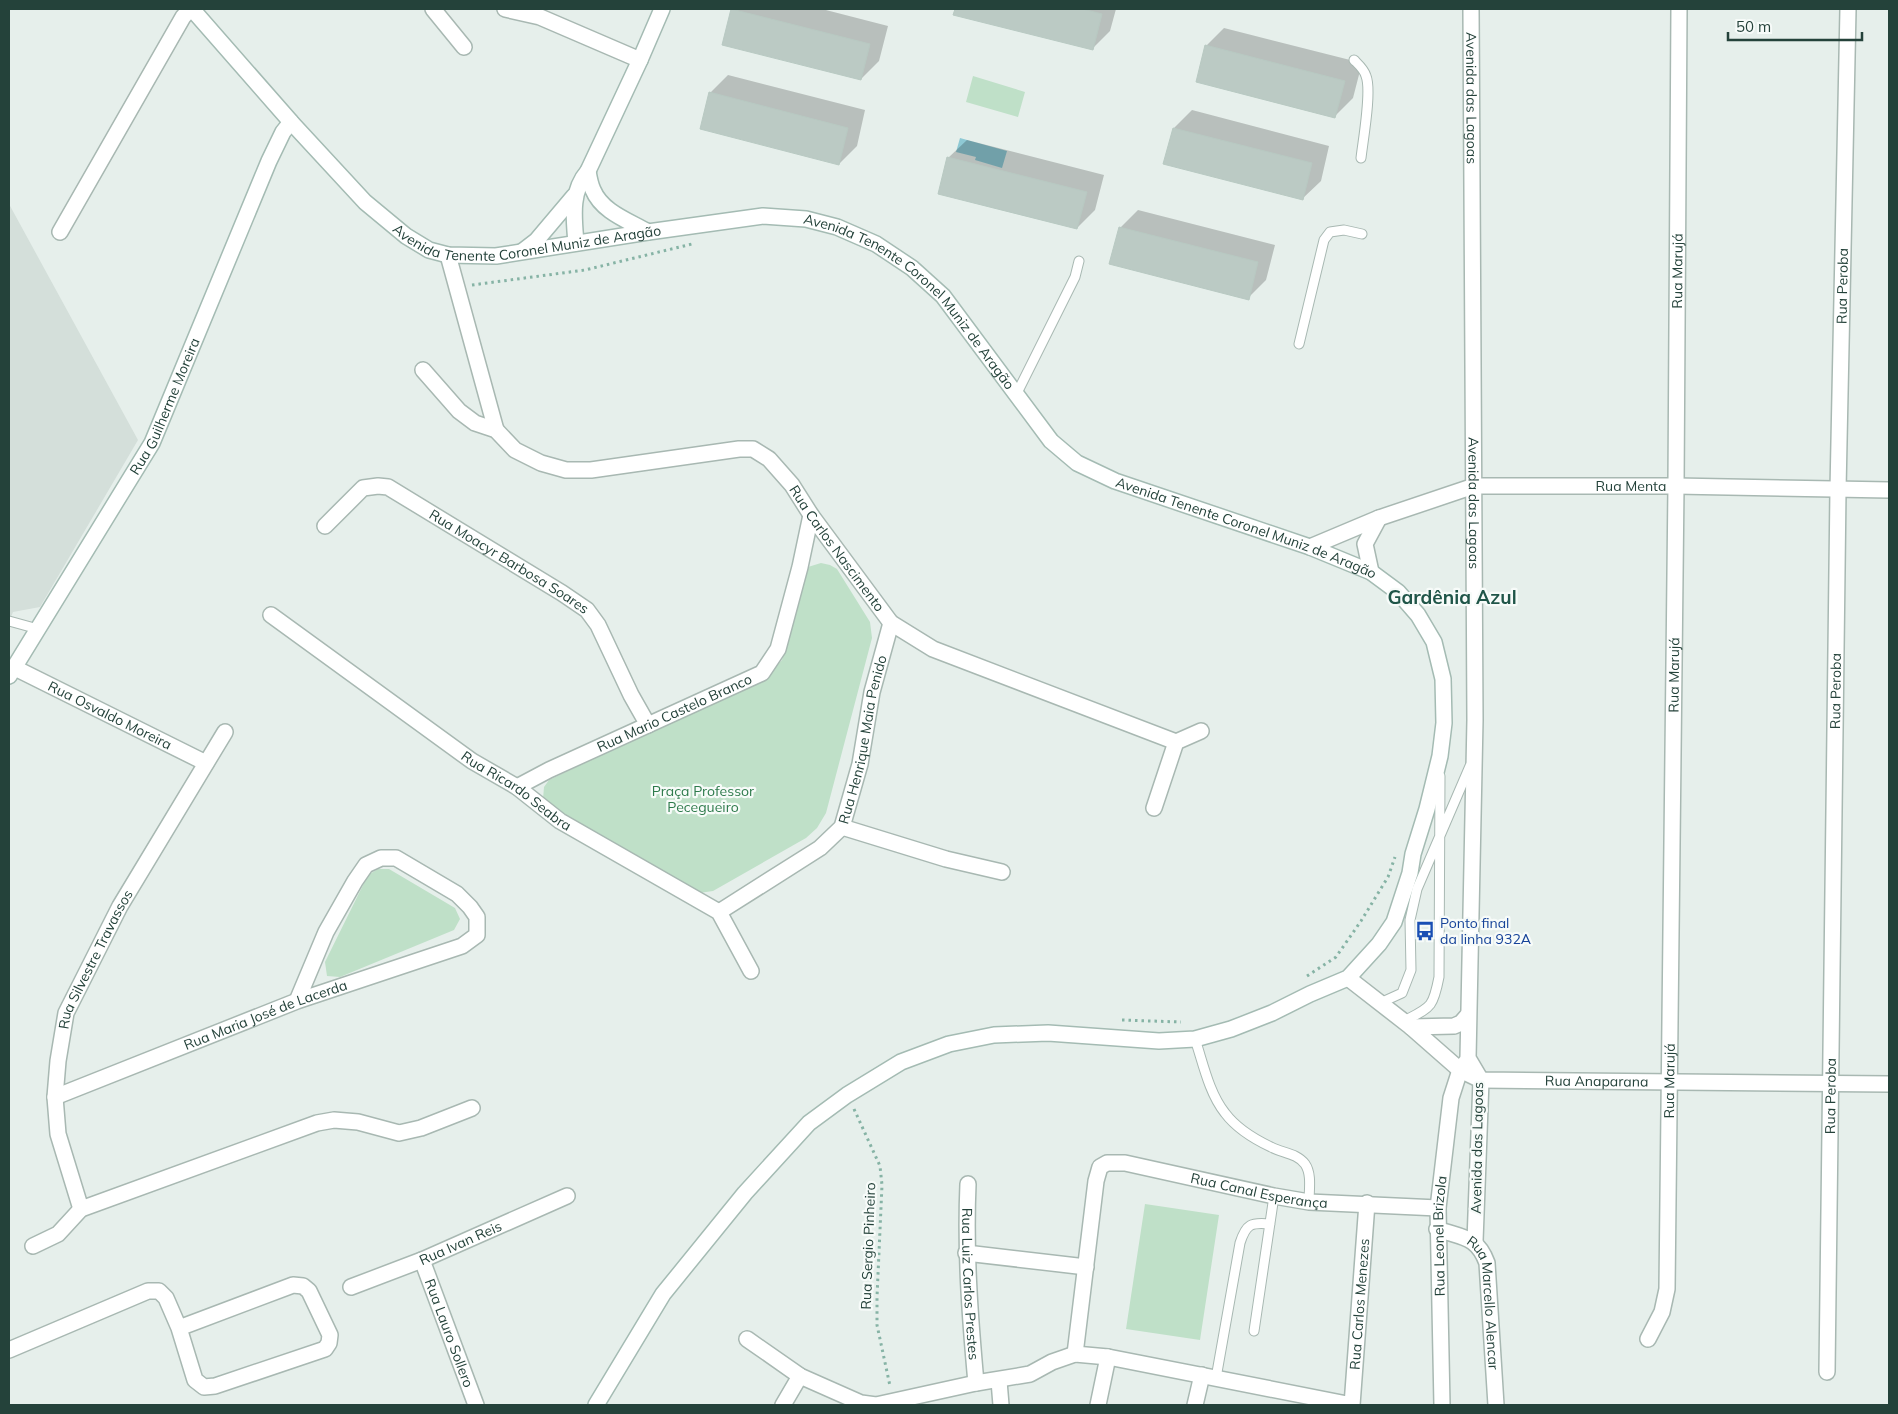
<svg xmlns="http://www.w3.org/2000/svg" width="1898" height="1414" font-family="Mulish,sans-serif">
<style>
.built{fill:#d4dfda}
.green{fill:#bfe0c8}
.water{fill:#8ec9d4}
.shadow{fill:#0003}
.building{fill:#bbcac4;stroke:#b8c9c2}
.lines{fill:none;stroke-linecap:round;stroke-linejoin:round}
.lane-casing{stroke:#a8b8b2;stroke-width:11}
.street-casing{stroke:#a8b8b2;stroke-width:18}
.secondary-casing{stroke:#a4bbb3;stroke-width:18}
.path{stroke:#86b3a5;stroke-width:3;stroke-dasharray:2.5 4;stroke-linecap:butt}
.lane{stroke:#fff;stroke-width:9}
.street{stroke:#fff;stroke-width:15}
.secondary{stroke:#fff;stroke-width:15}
.labels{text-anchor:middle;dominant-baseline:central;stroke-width:4.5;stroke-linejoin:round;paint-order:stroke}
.street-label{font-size:14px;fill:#24423a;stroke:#f7fbf9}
.park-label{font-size:14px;fill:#2d7a4b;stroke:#f7fbf9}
.transit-label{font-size:14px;fill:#164399;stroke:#f7fbf9;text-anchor:start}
.district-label{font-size:19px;font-weight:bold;fill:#1f5548;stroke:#f7fbf9}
</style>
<rect width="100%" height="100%" fill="#e6efeb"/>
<!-- built -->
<path class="built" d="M9,204L138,440L40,607L13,612L9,622Z"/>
<!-- green -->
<path class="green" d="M973,76L1025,92L1018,117L966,102Z
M821,563L830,565L837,569L870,622L872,638L826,813L817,828L806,838L713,891L699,893L688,889L548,804L543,799L544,787L549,780L768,675L782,660L786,648L804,574L808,567Z
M378,869H389L455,908L460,919L454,930L340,977L327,976L325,962L368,875Z
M1145,1204L1219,1215L1200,1340L1126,1329Z"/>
<!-- water -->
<path class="water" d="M960,138L1007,151L1002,168L975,160L976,157L956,152Z"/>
<!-- shadow -->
<path class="shadow" d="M732,9H822L888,26L879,61L861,79L723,44Z
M956,9H1116L1110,31L1092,49L955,14Z
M1224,28L1362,63L1353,98L1335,116L1206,46Z
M728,75L865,110L857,146L839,164L710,93Z
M1192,110L1329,146L1321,181L1302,199L1174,128Z
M967,140L1104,175L1095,210L1077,228L948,158Z
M1138,210L1275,245L1266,280L1248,298L1120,228Z"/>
<!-- building -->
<path class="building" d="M731,9L870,44L861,80L722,45Z
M955,9H1083L1102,14L1093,50L953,15Z
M1205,45L1345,81L1335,118L1196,82Z
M709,92L848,128L839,165L700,129Z
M1173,128L1312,163L1303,200L1163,164Z
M947,157L1087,192L1077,229L938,194Z
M1119,227L1258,262L1249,300L1109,264Z"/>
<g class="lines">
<defs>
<path id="lane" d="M1354,60C1359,65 1364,69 1366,76C1372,91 1363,140 1361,158
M1299,344L1324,240L1330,232L1344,230L1362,234
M1016,395L1075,277L1079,261
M9,621L38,629
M1380,1003L1402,993L1411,970L1410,920L1417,889L1470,766
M1404,1021C1431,1007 1433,1008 1439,977L1440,776
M1195,1039C1203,1063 1209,1093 1225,1113C1237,1129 1254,1139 1271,1147C1282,1153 1297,1153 1305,1164C1312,1174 1309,1190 1309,1202
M1254,1331L1274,1196
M1216,1378L1240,1243C1246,1224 1251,1222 1270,1224"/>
<g id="street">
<path d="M433,9L464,47"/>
<path d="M505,9L540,17L640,60"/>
<path id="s1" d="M1471,9L1475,720L1468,1058L1481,1080L1475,1241"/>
<path d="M60,232L183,17L190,9"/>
<path d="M448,255L496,430"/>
<path id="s2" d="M423,370L459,411L475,423L496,430L515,450L541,463L566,470H591L739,449H753L769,459L792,485L811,515L891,623L933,649L1176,742"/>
<path id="s3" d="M325,526L363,488L378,486L388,487L562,593L587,610L598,625L631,695L648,725"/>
<path id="s4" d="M1310,547L1379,518L1474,486H1676L1889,490"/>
<path d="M1371,572L1365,544L1379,518"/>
<path id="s5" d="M271,615L472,761L517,787L560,821L719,912L751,971"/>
<path id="s6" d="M15,668L206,763"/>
<path id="s7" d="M517,787L549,770L762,673L778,649L800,567L811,515"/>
<path d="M1154,808L1176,742L1201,731"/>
<path d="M842,827L946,859L1002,872"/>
<path id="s8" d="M719,912L820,848L842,827L860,764L872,692L891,623"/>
<path d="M1348,978L1411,1027L1454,1026L1461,1023L1468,1015"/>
<path id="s9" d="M1411,1027L1460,1070L1481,1080L1889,1084"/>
<path id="s10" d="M55,1097L297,1001L462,946L477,935V917L470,907L457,894L396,858H381L366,865L355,881L326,932L297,1001"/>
<path id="s11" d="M968,1184C965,1251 970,1317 976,1383"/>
<path id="s12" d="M81,1209L58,1134L55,1097L58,1061L66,1013L120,906L225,732"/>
<path id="s13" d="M1437,1229C1463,1238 1477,1236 1487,1263L1496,1405"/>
<path d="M33,1246L58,1234L81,1209L317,1123L334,1120L358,1122L399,1133L421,1128L472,1108"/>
<path d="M966,1253L1086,1267"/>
<path id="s14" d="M422,1260L476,1405"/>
<path id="s15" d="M351,1287L422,1260L567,1196"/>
<path id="s16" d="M747,1339L800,1376L861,1403L876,1405L976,1383L1030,1374L1052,1362L1075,1354L1108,1357L1352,1405L1367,1203"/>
<path id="s17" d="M1648,1339L1662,1312L1667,1289L1676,486L1679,9"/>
<path d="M9,1350L148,1291H159L166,1298L179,1328L195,1380L204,1387L215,1386L325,1349L329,1343L330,1335L309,1291L303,1286L293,1285L179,1328"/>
<path id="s18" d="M1075,1354L1096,1181L1100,1167L1107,1163H1125L1274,1196L1309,1202L1438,1208"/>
<path id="s19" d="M1827,1372L1838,490L1848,9"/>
<path d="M999,1381L1001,1405"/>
<path d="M783,1405L800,1376"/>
<path d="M1098,1405L1108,1357"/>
<path d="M1195,1405L1202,1375"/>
<path id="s20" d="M1442,1405L1438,1208L1451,1098L1460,1070L1465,1063"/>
</g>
<g id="secondary">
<path id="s21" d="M192,9L291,122L365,202L406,236L429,250L448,255L496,256L648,232L763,216L806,219L837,227L876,244L912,268L943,296L1051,441L1077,463L1115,481L1310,547L1371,572L1398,592L1418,615L1434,642L1443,679L1444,723L1440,756L1427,809L1413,854L1410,873L1394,922L1379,944L1348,978L1310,994L1272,1013L1231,1029L1195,1039L1159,1041L1048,1033L994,1035L949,1044L901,1062L847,1095L809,1123L745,1193L663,1294L596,1405"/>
<path d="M588,171C589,177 590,184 593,190C602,212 629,221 648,232"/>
<path d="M576,243C574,218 570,192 588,171L640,60L662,9"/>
<path d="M523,251L536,241L574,196"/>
<path id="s22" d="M9,676L152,443L269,161L283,132L291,122"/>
</g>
</defs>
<!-- lane casing -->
<use href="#lane" class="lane-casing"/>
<!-- street casing -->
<use href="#street" class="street-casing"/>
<!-- secondary casing -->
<use href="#secondary" class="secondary-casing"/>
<!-- path -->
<path class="path" d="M472,285L585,270L692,244
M1307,976L1336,957L1361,921L1388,877L1395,857
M1122,1020L1181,1022
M854,1109L880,1166L882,1185L877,1297V1325L890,1386"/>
<!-- lane -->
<use href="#lane" class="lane"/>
<!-- street -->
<use href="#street" class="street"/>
<!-- secondary -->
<use href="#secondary" class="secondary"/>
</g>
<!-- icons -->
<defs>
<symbol id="bus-bare" viewBox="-9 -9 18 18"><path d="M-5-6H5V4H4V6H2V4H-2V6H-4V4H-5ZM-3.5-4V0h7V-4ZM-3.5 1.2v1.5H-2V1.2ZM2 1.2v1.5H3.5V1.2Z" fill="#1a4fb4" stroke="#f7fbf9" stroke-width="2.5" paint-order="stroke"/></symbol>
</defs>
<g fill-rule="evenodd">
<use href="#bus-bare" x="1411" y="917" width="28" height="28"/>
</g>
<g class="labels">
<!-- street labels -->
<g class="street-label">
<text stroke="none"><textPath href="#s1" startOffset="89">Avenida das Lagoas</textPath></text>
<text stroke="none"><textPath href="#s21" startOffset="436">Avenida Tenente Coronel Muniz de Aragão</textPath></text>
<text stroke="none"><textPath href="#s17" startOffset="1072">Rua Marujá</textPath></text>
<text stroke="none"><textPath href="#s19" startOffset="1086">Rua Peroba</textPath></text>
<text stroke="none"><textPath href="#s21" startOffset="856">Avenida Tenente Coronel Muniz de Aragão</textPath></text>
<text stroke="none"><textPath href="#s22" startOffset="312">Rua Guilherme Moreira</textPath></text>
<text stroke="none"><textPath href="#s4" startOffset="332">Rua Menta</textPath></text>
<text stroke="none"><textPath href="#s1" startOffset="494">Avenida das Lagoas</textPath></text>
<text stroke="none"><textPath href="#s21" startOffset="1276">Avenida Tenente Coronel Muniz de Aragão</textPath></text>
<text stroke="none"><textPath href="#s2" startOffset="499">Rua Carlos Nascimento</textPath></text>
<text stroke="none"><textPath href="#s3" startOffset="221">Rua Moacyr Barbosa Soares</textPath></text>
<text stroke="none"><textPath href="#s17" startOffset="668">Rua Marujá</textPath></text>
<text stroke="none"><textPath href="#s19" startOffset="681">Rua Peroba</textPath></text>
<text stroke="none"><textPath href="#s7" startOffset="174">Rua Mario Castelo Branco</textPath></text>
<text stroke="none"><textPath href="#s6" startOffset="106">Rua Osvaldo Moreira</textPath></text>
<text stroke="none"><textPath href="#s8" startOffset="240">Rua Henrique Maia Penido</textPath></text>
<text stroke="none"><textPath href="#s5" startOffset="302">Rua Ricardo Seabra</textPath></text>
<text stroke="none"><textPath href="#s12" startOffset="261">Rua Silvestre Travassos</textPath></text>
<text stroke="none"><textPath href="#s10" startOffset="226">Rua Maria José de Lacerda</textPath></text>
<text stroke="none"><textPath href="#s9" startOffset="204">Rua Anaparana</textPath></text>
<text stroke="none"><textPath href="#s17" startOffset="262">Rua Marujá</textPath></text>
<text stroke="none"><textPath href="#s19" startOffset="276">Rua Peroba</textPath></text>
<text transform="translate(1477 1148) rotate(-89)">Avenida das Lagoas</text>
<text stroke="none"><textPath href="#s18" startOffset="352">Rua Canal Esperança</textPath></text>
<text stroke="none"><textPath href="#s20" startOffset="169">Rua Leonel Brizola</textPath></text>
<text stroke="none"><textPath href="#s15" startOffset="118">Rua Ivan Reis</textPath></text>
<text transform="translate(868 1246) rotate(-88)">Rua Sergio Pinheiro</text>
<text stroke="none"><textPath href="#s11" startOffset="100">Rua Luiz Carlos Prestes</textPath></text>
<text stroke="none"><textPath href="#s16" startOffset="736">Rua Carlos Menezes</textPath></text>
<text stroke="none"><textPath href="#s13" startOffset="102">Rua Marcello Alencar</textPath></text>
<text stroke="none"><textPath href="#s14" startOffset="78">Rua Lauro Sollero</textPath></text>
</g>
<!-- park labels -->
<g class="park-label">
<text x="703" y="791">Praça Professor<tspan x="703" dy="16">Pecegueiro</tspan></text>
</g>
<!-- transit labels -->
<g class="transit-label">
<text x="1440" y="923">Ponto final<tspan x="1440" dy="16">da linha 932A</tspan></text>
</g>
<!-- district labels -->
<g class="district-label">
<text x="1452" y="597">Gardênia Azul</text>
</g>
</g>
<!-- border -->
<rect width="1898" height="1414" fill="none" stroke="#24423a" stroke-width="20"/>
<!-- scale -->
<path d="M1728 32v8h134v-8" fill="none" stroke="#24423a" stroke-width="2.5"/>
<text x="1736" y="32" font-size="15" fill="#24423a" stroke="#f7fbf9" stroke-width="4" paint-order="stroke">50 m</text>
</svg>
